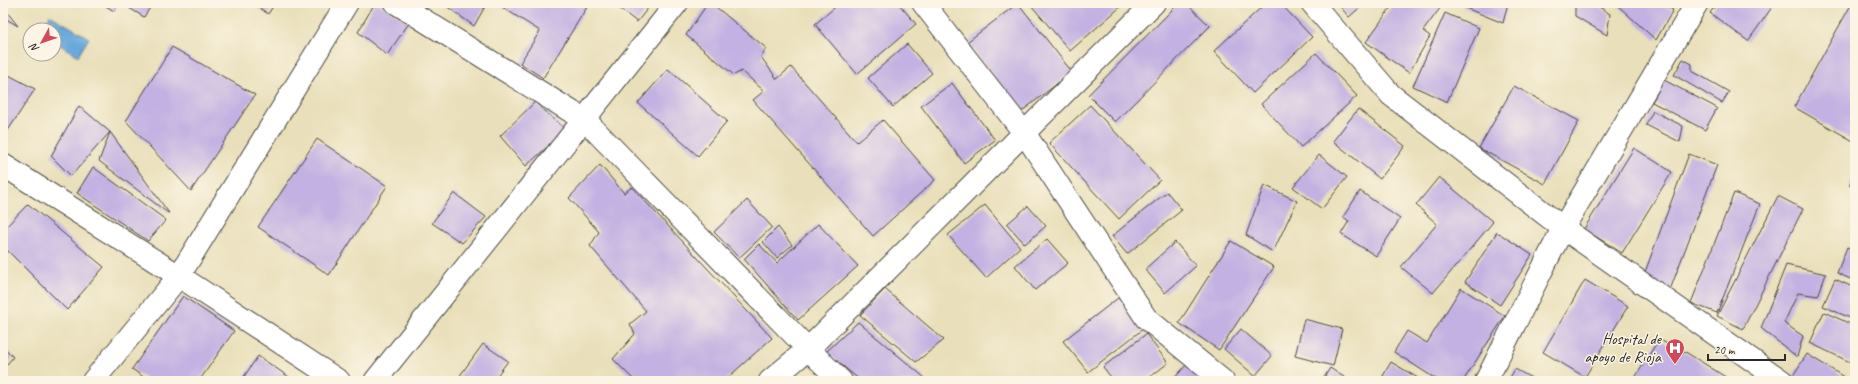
<svg xmlns="http://www.w3.org/2000/svg" width="1858" height="384" font-family="Caveat,sans-serif">
<style>
.water{fill:#68a8db;stroke:#4a6a83}
.building{fill:#c2b1e2}
.lines{fill:none;stroke-linecap:round;stroke-linejoin:round}
.minor-casing{stroke:#484640;stroke-width:24}
.tertiary-casing{stroke:#484640;stroke-width:24}
.minor{stroke:#fff;stroke-width:22}
.tertiary{stroke:#fff;stroke-width:22}
.labels{text-anchor:middle;dominant-baseline:central;stroke-width:3;stroke-linejoin:round;paint-order:stroke}
.poi-label{font-size:16px;fill:#2b2b2b;stroke:#fcf5e5;text-anchor:end}
</style>
<rect width="100%" height="100%" fill="#fcf5e5"/>
<filter id="ink" filterUnits="userSpaceOnUse"><feTurbulence type="fractalNoise" baseFrequency=".025" numOctaves="2"/><feDisplacementMap in="SourceGraphic" scale="8" xChannelSelector="R" yChannelSelector="G"/><feConvolveMatrix kernelMatrix="1 2 1 2 8 2 1 2 1" color-interpolation-filters="sRGB"/></filter>
<filter id="wash" filterUnits="userSpaceOnUse"><feTurbulence type="fractalNoise" baseFrequency=".012" numOctaves="4" result="noise"/><feDisplacementMap in="SourceGraphic" scale="16" xChannelSelector="R" yChannelSelector="G"/><feGaussianBlur stdDeviation="0.9" result="paint"/><feColorMatrix in="noise" values="0 0 0 0 0 0 0 0 0 0 0 0 0 0 0 0 0 1.4 0 .05"/><feComposite in="paint" operator="in"/></filter>
<g filter="url(#wash)">
<rect width="100%" height="100%" fill="#e9dfba"/>
<!-- water -->
<path class="water" d="M50,15L89,38L78,56L54,41V30H41Z"/>
<g id="blocks">
<!-- building -->
<path class="building" d="M101,3H118L114,11Z
M121,3H153L144,17Z
M253,3H275L268,14Z
M375,3H378L409,23L387,55L358,32Z
M442,3H487L474,26Z
M504,3H580L587,7L543,78L520,63L540,31L502,7Z
M612,3H652L637,22Z
M708,3H711L766,48L761,57L777,79L791,67L857,142L883,120L935,180L873,236L753,100L764,91L742,71L734,75L686,35Z
M840,3H898L916,24L857,74L815,24Z
M1018,3L1072,72L1021,112L967,42Z
M1031,3H1125L1070,51L1030,4Z
M1179,3H1186L1210,26L1115,122L1088,95Z
M1266,3H1280L1312,37L1253,93L1214,51Z
M1337,3H1365L1349,17Z
M1394,3H1444L1423,31L1430,36L1409,73L1366,42Z
M1464,3H1508L1503,23L1463,7Z
M1575,3H1593L1610,14L1607,35L1575,16Z
M1618,3H1660L1673,10L1656,40L1617,5Z
M1717,3H1775L1748,41L1710,13Z
M1852,3H1855V142L1794,107Z
M3,7L18,26L3,17Z
M1445,13L1479,28L1447,102L1413,86Z
M907,44L932,73L893,107L868,78Z
M172,47L255,95L191,191L126,121Z
M1316,53L1357,96L1301,147L1261,104Z
M1683,59L1692,64V71L1729,92L1722,103L1674,75Z
M668,69L727,121L698,156L638,103Z
M3,72L35,89L5,135L3,134Z
M1664,80L1717,108L1705,130L1652,102Z
M952,83L995,140L964,163L921,106Z
M1514,86L1579,121L1545,184L1479,148Z
M535,102L566,130L526,166L500,136Z
M1090,105L1160,180L1119,219L1049,143Z
M79,106L110,132L71,176L51,156Z
M1358,109L1405,146L1380,179L1333,141Z
M1653,111L1683,126L1680,142L1646,125Z
M110,132L169,213H168L99,161Z
M317,139L387,186L329,275L258,227Z
M1634,148L1672,172L1622,253L1584,229Z
M1689,154L1717,165L1670,290L1642,280Z
M1319,155L1347,177L1322,209L1293,187Z
M600,165L624,193L632,187L772,338L724,381H635L613,359L635,334L630,324L646,311L590,246L599,232L569,198Z
M93,167L166,220L148,241L77,193Z
M1855,174V188L1849,185Z
M1439,177L1493,222L1433,293L1401,267L1437,224L1416,205Z
M1264,185L1297,201L1273,252L1246,235Z
M1360,191L1400,219L1376,256L1341,234L1349,221L1343,217Z
M1167,192L1182,210L1127,254L1112,236Z
M454,193L486,217L462,243L432,223Z
M1734,193L1760,204L1717,313L1691,303Z
M1778,196L1803,209L1743,329L1717,316Z
M747,200L772,227L739,258L714,232Z
M28,204L104,267L67,310L3,246V230Z
M985,205L1020,247L986,278L948,235Z
M1028,206L1046,226L1025,244L1007,224Z
M818,224L858,266L798,320L744,259L759,244L777,263Z
M778,227L792,245L777,258L763,242Z
M1497,232L1532,255L1500,305L1465,282Z
M1047,239L1068,263L1035,290L1015,266Z
M1231,241L1274,267L1219,350L1179,323Z
M1175,242L1196,266L1165,293L1145,269Z
M1847,247L1855,251V281L1837,273Z
M1786,265L1826,274L1818,296L1798,293L1784,323L1803,336L1797,357L1761,328Z
M1835,279L1855,288V320L1823,306Z
M1585,280L1628,306L1585,377L1543,352Z
M1461,288L1505,316L1463,381H1439L1394,352L1407,331L1427,343Z
M885,289L944,340L916,362L860,315Z
M183,296L234,331L199,381H149L132,369Z
M1118,298L1143,329L1088,372L1063,341Z
M1824,312L1855,326V352L1850,362L1810,343Z
M1304,319L1342,329L1333,366L1295,356Z
M858,322L925,378L921,381H861L826,352Z
M1241,329L1272,356L1255,376L1224,349Z
M1146,334L1168,363L1145,381H1114L1103,367Z
M1659,339L1682,353L1684,351L1732,381H1633Z
M483,344L508,361L493,381H456Z
M3,346L13,357L3,369Z
M1807,354L1847,379L1845,381H1798L1792,377Z
M258,356L295,381H241Z
M1391,362L1423,381H1380Z
M1187,364L1207,381H1172Z
M1330,368L1350,381H1322Z
M1515,369L1537,381H1508Z"/>
</g>
</g>
<g filter="url(#ink)">
<use href="#blocks" fill-opacity="0" stroke="#484640" stroke-width="1"/>
<g class="lines">
<defs>
<path id="minor" d="M396,3L585,120L808,349L841,381
M923,3L1025,134L1146,318L1223,381
M1697,3L1563,228L1782,381
M375,381L677,3
M770,381L808,349L1154,3"/>
<path id="tertiary" d="M1312,3L1391,95L1563,228L1486,381
M3,165L179,276L347,3
M93,381L179,276L339,381"/>
</defs>
<!-- minor casing -->
<use href="#minor" class="minor-casing"/>
<!-- tertiary casing -->
<use href="#tertiary" class="tertiary-casing"/>
<!-- minor -->
<use href="#minor" class="minor"/>
<!-- tertiary -->
<use href="#tertiary" class="tertiary"/>
</g>
</g>
<!-- icons -->
<defs>
<symbol id="hospital-pin" viewBox="-11 -11 22 30"><path d="M0 17L-7.5 6A9.5 9.5 0 1 1 7.5 6Z" fill="#d1495b" stroke="#fcf5e5"/><path d="M-5-5h3v3.5h4V-5h3V5h-3V1.5h-4V5h-3Z" fill="#fff"/></symbol>
</defs>
<g fill-rule="evenodd">
<use href="#hospital-pin" x="1664" y="337" width="22" height="30"/>
</g>
<g class="labels">
<!-- poi labels -->
<g class="poi-label">
<text x="1661" y="339">Hospital de<tspan x="1661" dy="18">apoyo de Rioja</tspan></text>
</g>
</g>
<!-- margin -->
<rect width="1858" height="384" fill="none" stroke="#fcf5e5" stroke-width="16"/>
<!-- north arrow -->
<g transform="translate(42 42) rotate(230)"><circle r="19" fill="#fcf5e5" stroke="#a8a49b"/>
<path d="M0-3L7 15L0 10L-7 15Z" fill="#d1495b"/>
<text y="-6" font-size="11" font-weight="bold" text-anchor="middle" fill="#2b2b2b">N</text>
</g>
<!-- scale -->
<path d="M1708 354v6h77v-6" fill="none" stroke="#2b2b2b" stroke-width="2"/>
<text x="1714" y="354" font-size="12" fill="#2b2b2b" stroke="#fcf5e5" stroke-width="3" paint-order="stroke">20 m</text>
</svg>
